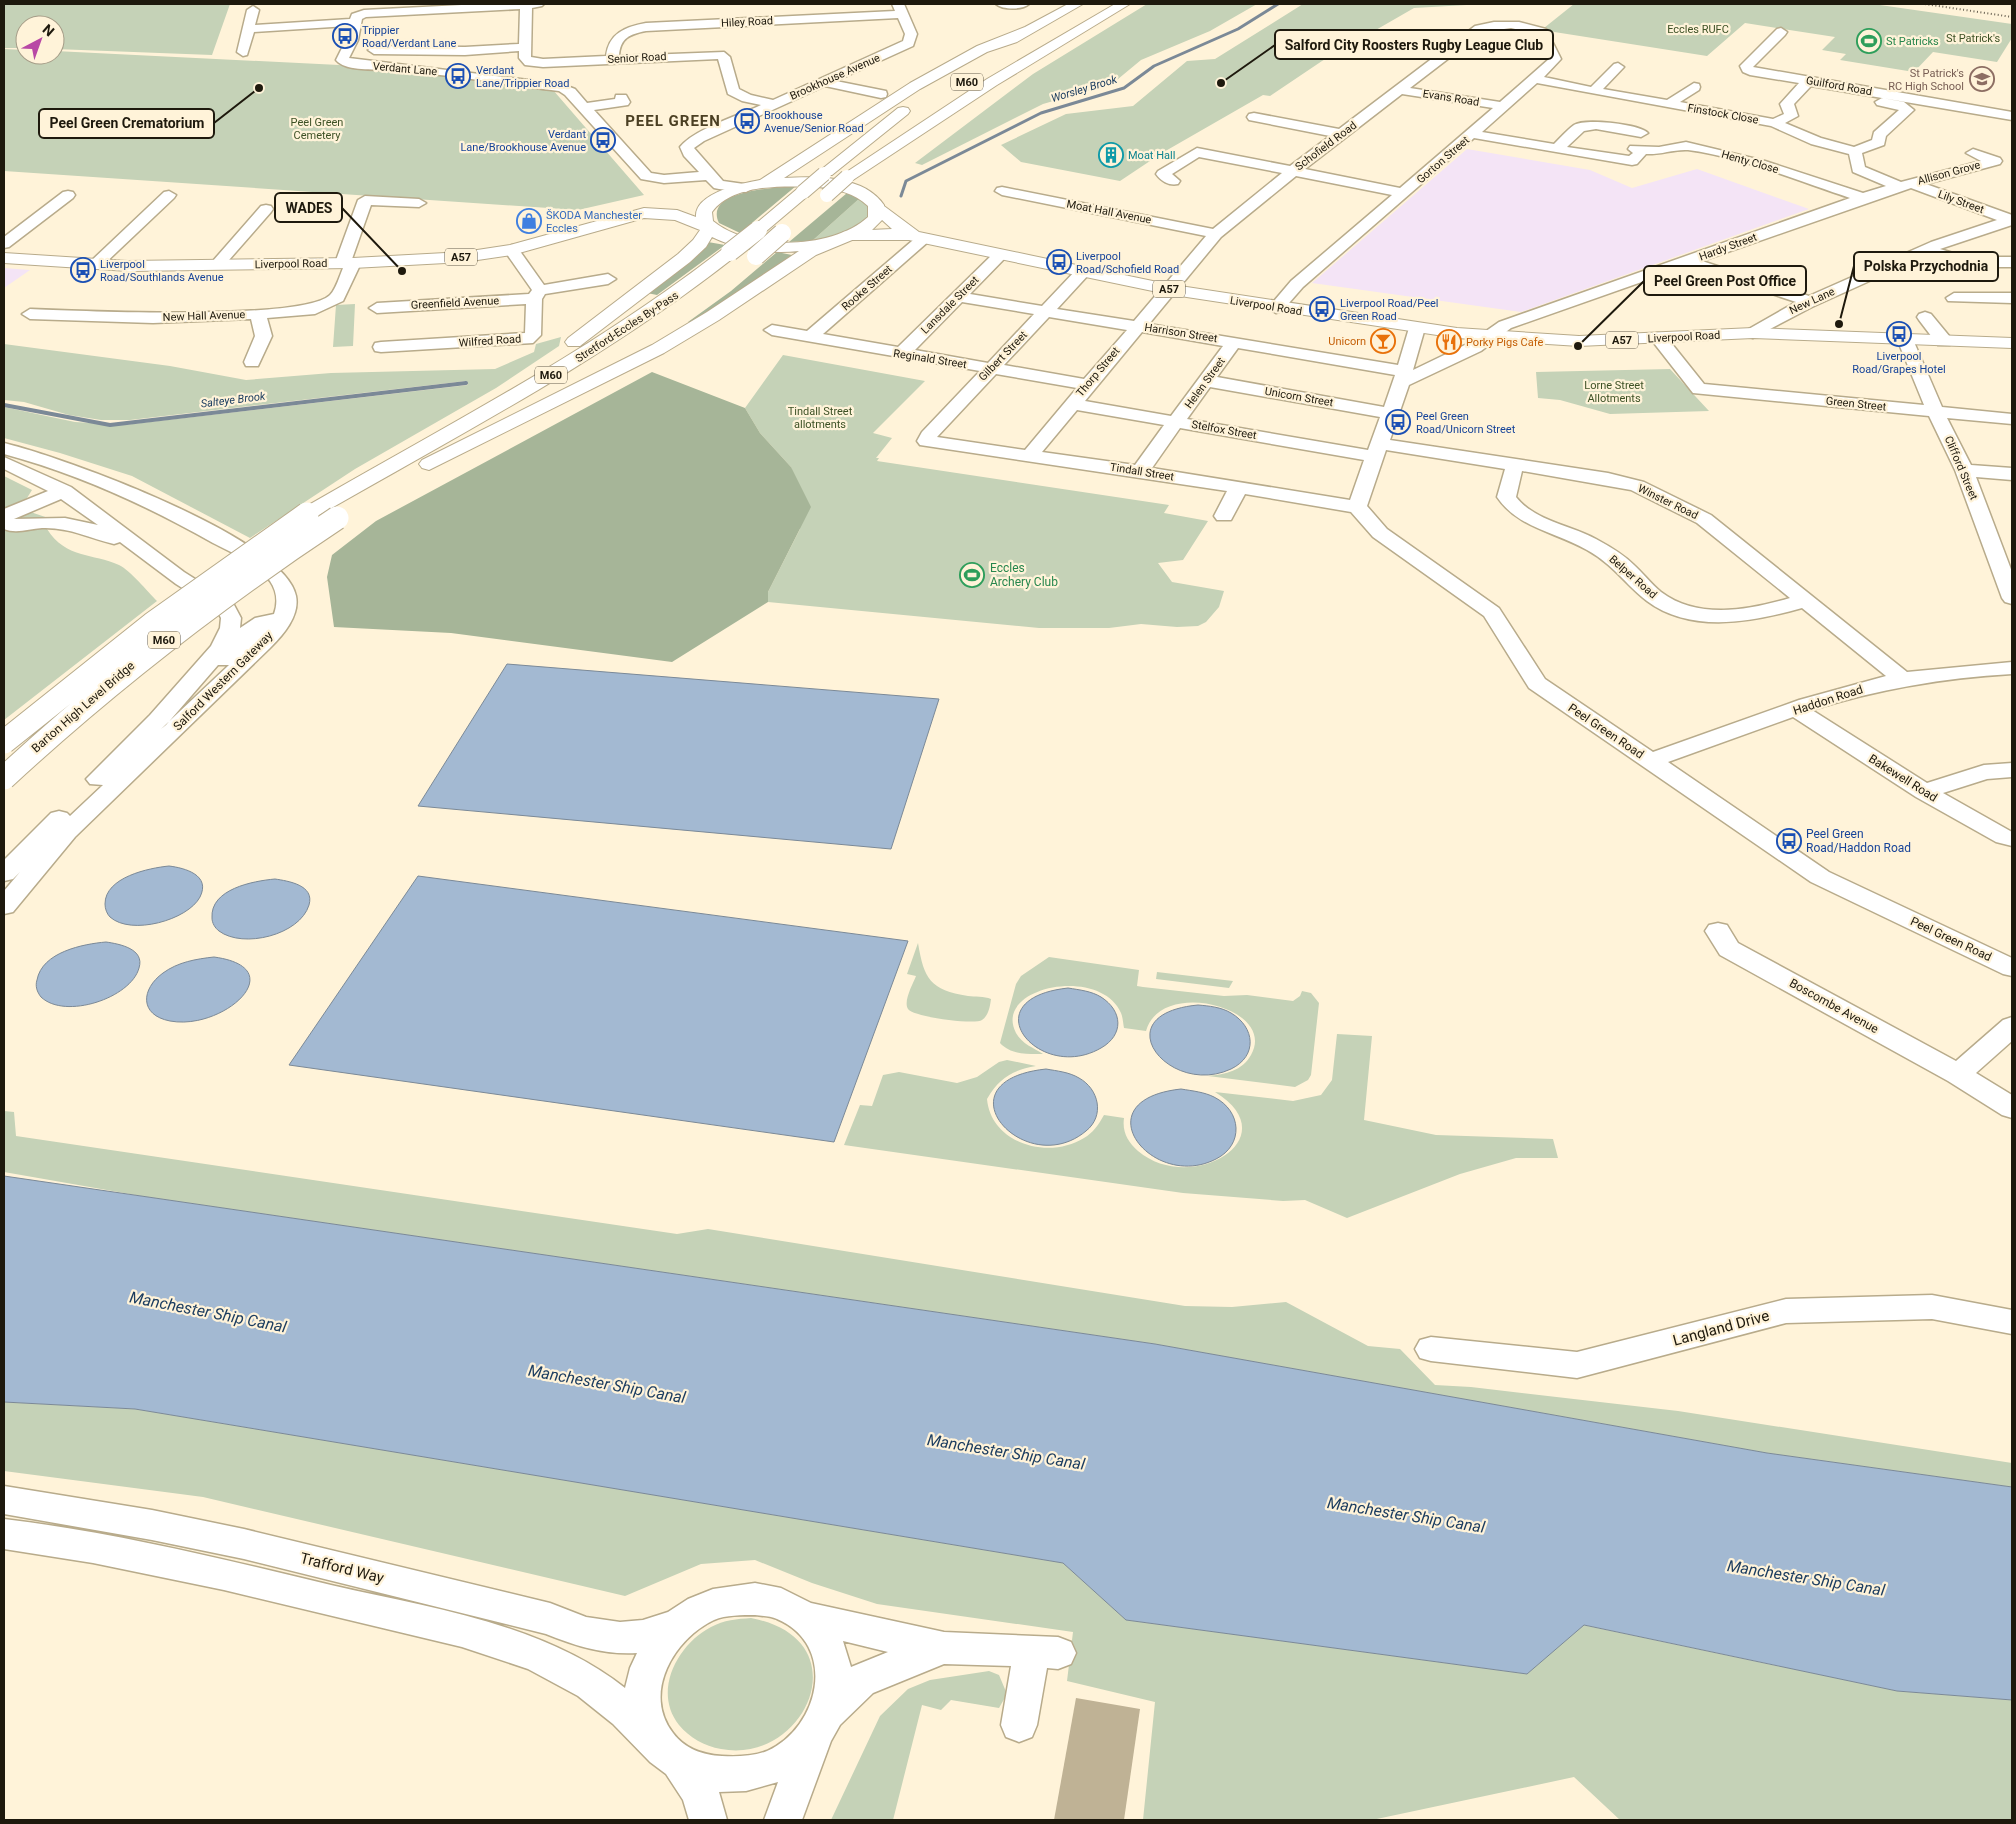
<svg xmlns="http://www.w3.org/2000/svg" width="2016" height="1824" font-family="Roboto,sans-serif">
<style>
.industrial{fill:#f4e4f6}
.green{fill:#c5d2b7}
.forest{fill:#a6b598}
.water{fill:#a3b9d2;stroke:#7b8997}
.lines{fill:none;stroke-linecap:round;stroke-linejoin:round}
.stream-far1{stroke:#7b8997;stroke-width:3}
.stream{stroke:#7b8997;stroke-width:4}
.building{fill:#bfb295}
.minor-casing{stroke:#b8ab8b;stroke-width:3}
.major-casing{stroke:#b8ab8b;stroke-width:2}
.highway-casing{stroke:#b8ab8b;stroke-width:2}
.minor{fill:#fff;fill-rule:evenodd}
.major{fill:#fff;fill-rule:evenodd}
.highway{fill:#fff;fill-rule:evenodd}
.rail{stroke:#6b6353;stroke-width:2;stroke-dasharray:1 2.5;stroke-linecap:butt}
.highway-bridge-far2-casing{stroke:#b8ab8b;stroke-width:16;stroke-linecap:butt}
.highway-bridge-far1-casing{stroke:#b8ab8b;stroke-width:20;stroke-linecap:butt}
.highway-bridge-casing{stroke:#b8ab8b;stroke-width:25;stroke-linecap:butt}
.highway-bridge-far2{stroke:#fff;stroke-width:14}
.highway-bridge-far1{stroke:#fff;stroke-width:18}
.highway-bridge{stroke:#fff;stroke-width:23}
.labels{text-anchor:middle;dominant-baseline:central;stroke-width:4.5;stroke-linejoin:round;paint-order:stroke}
.far-street-label{font-size:11px;fill:#1e190d;stroke:#fff3d9}
.far-park-label{font-size:11px;fill:#3d5125;stroke:#fff3d9}
.far-transit-label{font-size:11px;fill:#164399;stroke:#fff3d9;text-anchor:start}
.far-leisure-label{font-size:11px;fill:#27864d;stroke:#fff3d9;text-anchor:start}
.far-education-label{font-size:11px;fill:#785e54;stroke:#fff3d9;text-anchor:end}
.shield{fill:#fff3d9;stroke:#625a4a;stroke-width:1}
.shield-label{font-size:11px;font-weight:bold;fill:#1e190d}
.far-water-label{font-size:11px;font-style:italic;fill:#1c3d60;stroke:#fff3d9}
.far-culture-label{font-size:11px;fill:#0d838f;stroke:#fff3d9;text-anchor:start}
.far-shop-label{font-size:11px;fill:#366cbe;stroke:#fff3d9;text-anchor:start}
.far-food-label{font-size:11px;fill:#c56008;stroke:#fff3d9;text-anchor:end}
.leisure-label{font-size:12px;fill:#27864d;stroke:#fff3d9;text-anchor:start}
.street-label{font-size:12px;fill:#1e190d;stroke:#fff3d9}
.transit-label{font-size:12px;fill:#164399;stroke:#fff3d9;text-anchor:start}
.far-district-label{font-size:15px;font-weight:bold;letter-spacing:1px;fill:#4b3f23;stroke:#fff3d9}
.near-street-label{font-size:15px;fill:#1e190d;stroke:#fff3d9}
.near-water-label{font-size:16px;font-style:italic;fill:#1c3d60;stroke:#fff3d9}
.leader{fill:none;stroke:#1e190d;stroke-width:2}
.callout-dot{fill:#1e190d;stroke:#fff3d9;stroke-width:2}
.callout{fill:#fff3d9;stroke:#1e190d;stroke-width:2}
.callout-label{font-size:14px;text-anchor:middle;font-weight:bold;fill:#1e190d}
</style>
<rect width="100%" height="100%" fill="#fff3d9"/>
<!-- industrial -->
<path class="industrial" d="M1467,149L1590,170L1632,188L1697,169L1809,209L1521,312L1312,283Z
M4,268L30,270L4,288Z"/>
<!-- green -->
<path class="green" d="M4,4H230L212,55L55,49V25H25V48H4Z
M1147,4H1257L1210,31L1141,60L1112,84L1043,104L922,165L915,163L1033,74Z
M1303,4H1484L1414,8L1322,61L1270,96L1263,95L1162,153L1120,181L1021,162L1001,145L1066,114L1133,106L1187,61L1215,59Z
M1574,4H1873L2012,24V38L1997,62L1933,52L1914,72L1840,60L1846,54L1822,50L1835,37L1745,23L1707,56L1548,31L1544,28Z
M4,49L25,50V55H55V51L339,65L442,75L553,90L644,195L578,210L4,171Z
M860,198L873,212L857,231L812,241Z
M355,304L353,346L333,347L336,305Z
M561,337L559,346L496,388L355,469L250,538L132,476L60,453L4,438V407L75,422L124,425L468,385L466,381L457,382L130,420H101L69,415L24,402L4,400V344L170,366L246,380L331,373L495,369L534,352L536,344Z
M783,355L925,381L873,433L892,438L876,458H879L877,461L1169,505L1164,513L1208,521L1183,560L1158,563L1172,582L1224,591L1219,607L1206,622L1198,626L1177,627L1141,624L1109,628H1039L768,602V592L800,529L791,467L760,433L745,408Z
M1670,369L1709,411L1610,414L1560,400L1538,398L1536,372Z
M4,476L32,490L27,498L15,504C24,510 45,518 55,519L47,529C66,559 93,553 119,565C131,571 147,591 157,601L4,720Z
M918,943C924,979 930,990 968,996C975,997 984,996 991,999C990,1006 989,1015 982,1020C975,1025 913,1017 908,1009C903,1001 913,984 916,976L907,974Z
M1049,957L1139,970L1137,986L1143,987L1224,996L1247,995L1293,1001L1300,996L1302,991L1311,993L1319,1003L1311,1075L1308,1080L1295,1087L1208,1076C1226,1074 1242,1071 1251,1055C1278,1008 1161,977 1146,1031L1124,1028C1123,1023 1123,1018 1121,1013C1100,965 992,987 1016,1033C1022,1044 1034,1048 1043,1054C1028,1054 1011,1055 1000,1043L1016,984L1021,976Z
M1157,972L1233,981L1229,988L1156,979Z
M1337,1034L1372,1036L1364,1120L1436,1135L1553,1139L1558,1158H1516L1460,1174L1347,1218L1305,1200L1283,1201L1183,1193L844,1145L860,1105L872,1106L883,1075L899,1072L957,1083L977,1077L999,1062L1007,1060L1036,1066C1013,1070 999,1078 987,1099C991,1144 1049,1160 1084,1138C1093,1133 1099,1124 1104,1115L1124,1118C1122,1132 1128,1142 1138,1151C1191,1196 1290,1138 1215,1092L1293,1101L1321,1095L1332,1080Z
M4,1111L14,1112L16,1136L677,1234L708,1229L1185,1306L1232,1307L1286,1302L1368,1346L1400,1349L1435,1385L1471,1387L1678,1411L2012,1463V1487L1767,1453L1155,1344L141,1196L4,1172Z
M4,1402L135,1409L1063,1563L1126,1620L1527,1674L1583,1625L1897,1691L2012,1700V1820H1620L1574,1777L1372,1820H1143L1155,1702L1067,1681L1073,1632L877,1604L812,1583L755,1560L701,1564L625,1596L203,1497L4,1471Z
M751,1618C862,1639 806,1765 721,1749C704,1746 690,1738 679,1725C652,1691 678,1644 711,1627C724,1620 737,1619 751,1618Z
M989,1671L999,1675L1007,1694L999,1708L951,1700L941,1710L922,1705L893,1820H831L880,1716L908,1689L930,1680Z"/>
<!-- forest -->
<path class="forest" d="M796,186L740,233L719,223C703,190 776,188 796,186Z
M847,193L860,198L812,241L789,242Z
M708,242L725,245L657,295L647,293Z
M777,252L797,256L696,323L688,322L731,291Z
M652,372L745,408L760,433L791,467L811,507L768,592V602L672,662L451,633L334,627L327,577L332,555L376,521Z"/>
<!-- water -->
<path class="water" d="M507,664L939,699L891,849L418,806Z
M169,866C185,868 211,875 200,897C188,920 131,936 110,917C107,914 105,909 105,904C105,877 149,868 169,866Z
M418,876L908,941L834,1142L289,1065Z
M275,879C288,881 315,885 309,905C300,935 243,949 219,931C215,928 212,923 212,918C210,889 253,881 275,879Z
M106,942C120,944 145,949 139,968C131,998 65,1020 41,997C37,992 35,986 37,980C42,952 83,944 106,942Z
M214,957C294,968 223,1031 170,1021C139,1015 141,989 163,973C178,962 196,959 214,957Z
M1068,988C1080,990 1091,991 1101,997C1123,1011 1124,1035 1101,1048C1039,1084 969,999 1068,988Z
M1198,1005C1209,1006 1221,1007 1231,1013C1255,1027 1258,1056 1231,1069C1169,1098 1102,1014 1198,1005Z
M1046,1069C1057,1071 1069,1072 1079,1078C1099,1089 1105,1116 1086,1131C1025,1182 935,1081 1046,1069Z
M1181,1089C1193,1091 1204,1092 1214,1097C1242,1111 1244,1145 1216,1159C1152,1192 1080,1100 1181,1089Z
M4,1176L1155,1344L1767,1453L2012,1487V1700L1897,1691L1584,1625L1527,1674L1126,1620L1063,1563L135,1409L4,1402Z"/>
<g class="lines">
<!-- stream-far1 -->
<path class="stream-far1" d="M901,196L906,181L1041,113L1124,88L1154,66L1238,29L1278,4"/>
<!-- stream -->
<path class="stream" d="M4,405L110,425L466,383"/>
</g>
<!-- building -->
<path class="building" d="M1076,1698L1140,1709L1124,1820H1054Z"/>
<g class="lines">
<defs>
<path id="minor" d="M481,4H544L542,6L532,8L531,57L543,59L606,56C609,33 625,27 646,23L895,11L892,4H904L917,34L913,46L836,81L886,91L887,94L886,97L881,98L825,86L704,141L694,148L723,181L751,185L753,188L746,192L719,189L714,188L706,180L664,183L641,179L565,95L559,91C501,84 442,73 384,70C370,69 345,71 336,60L346,40L348,26L254,32L247,55L243,56L237,52L247,10L253,6L259,10L255,25L350,19L352,14L364,10ZM520,9L519,44L465,47L374,46L368,50L374,54L465,55L519,51V58L525,65L543,67L718,59L728,94L742,101L761,105C740,115 694,129 680,147L684,156L699,172L664,175L651,173L594,110L628,105L630,102L626,95H616L615,99L587,103L575,89L562,84L349,58L358,40L362,19L366,17ZM898,18L905,34L903,41L773,100L751,95L739,89L730,57L724,52L619,56C620,38 630,34 646,31Z
M996,4H1029C1022,10 1003,10 996,4Z
M1494,22H1519L1546,29L1561,59L1544,77L1591,87L1614,64L1618,63L1624,67L1603,89L1667,100L1694,83L1699,84L1700,87L1699,90L1680,102L1773,119L1784,114L1780,104L1799,83L1750,75L1743,72L1740,66L1777,29L1781,28L1787,32L1785,35L1753,67L2012,112V120L1811,86L1794,104L1798,116L1785,123L1821,138L1854,147L1872,140L1874,132L1899,110L1877,105L1875,102L1882,98L1904,102L1914,110L1886,136L1884,145L1862,153L1865,167L1901,182L1981,161L1966,153L1973,149L2000,158L2002,161L2000,164L1926,184L2012,215V225L1940,249L1966,257H2012V267H1965L1927,255L1812,307L1753,338L1747,336L1745,333L1747,330L1796,302L1687,266L1511,328L1481,351L1409,385L1390,440L1608,473L1644,482L1711,515L1907,672L2012,662V674C1943,678 1878,689 1812,710L1927,783L1984,765L2012,763V777L1987,779L1943,793L2012,832V846L1996,842L1916,797L1793,717L1668,762L1829,872L2012,958V976L2003,974L1811,882L1529,688L1484,616L1373,537L1351,512L1245,494L1231,520H1217L1214,516L1227,491L920,445L917,441L922,432L980,371L772,335L764,330L772,325L807,331L919,235H929L932,238L929,241L823,334L898,347L995,252L1000,250L1008,255L970,294L1042,306L1077,269L1083,267L1091,272L1057,309L1134,321L1206,236L1002,195L995,191L997,188L1002,187L1213,229L1282,173L1199,157L1172,174L1180,181L1178,184C1169,186 1161,181 1156,174L1158,171L1197,148L1290,166L1330,136L1249,120L1247,117L1249,114L1254,113L1339,129L1475,26ZM1511,28L1537,34L1549,59L1500,102L1410,88L1483,32ZM1537,83L1771,126L1811,144L1849,154L1853,172L1886,186L1863,193L1765,161L1686,142L1659,147L1630,146L1628,149L1633,153L1629,156L1567,147L1584,131L1596,129L1641,137L1648,133C1640,124 1585,118 1574,125C1567,130 1560,138 1554,144L1482,132ZM1402,94L1493,108L1400,188L1305,169ZM1474,138L1632,165L1637,164L1646,154C1660,155 1674,149 1688,150C1738,156 1801,182 1850,198L1499,322L1469,343L1413,370L1425,328L1417,323L1409,328L1398,365L1149,324L1221,237L1296,176L1392,195L1291,281L1268,308L1276,313L1282,311L1303,287ZM1911,188L1997,220L1931,242L1809,296L1702,261ZM962,302L1034,314L988,363L915,350ZM1049,317L1127,330L1084,379L1004,365ZM1142,332L1223,346L1171,416L1085,401ZM1238,348L1395,375L1384,407L1217,377ZM996,374L1077,388L1025,450L937,437ZM1210,387L1380,417L1368,450L1187,419ZM1077,410L1164,425L1135,465L1042,452ZM1180,428L1364,460L1350,500L1152,468ZM1386,450L1505,469L1497,497C1518,528 1555,532 1587,550C1614,565 1625,584 1647,601C1691,634 1753,622 1802,608L1886,676L1799,700L1653,752L1545,679L1499,608L1387,529L1367,506ZM1522,471L1631,490L1697,523L1790,598C1749,610 1698,620 1661,592C1651,584 1643,573 1634,565C1623,554 1609,546 1596,539C1570,525 1535,521 1516,497Z
M68,191L73,192L75,195L73,198L9,247L4,248V237L63,192Z
M169,191L176,195L174,198L100,268H90L87,265L90,262L164,192Z
M365,196L419,199L426,203L419,207L371,205L352,259L358,260L361,263L343,301L315,314L267,318L272,336L258,366H246L244,362L255,336L251,319L153,323L30,319L22,314L30,309C77,311 303,321 330,295C336,289 340,275 343,268L335,263L358,200Z
M266,205L271,206L273,209L271,212L222,268H212L209,265L212,262L261,206Z
M512,245L517,247L544,285L608,274L616,279L608,284L545,294L542,299L541,335L533,343L381,352L375,351L373,347L375,343L381,342L525,333L526,304L377,313L369,308L377,303L529,294L532,290L504,250Z
M1954,293H2012V303L1948,301L1946,298Z
M1925,312L1931,314L1950,337L1952,341L1950,345H1938L1919,320L1917,317L1919,314Z
M1658,333L1664,334L1704,384L1924,405L1897,339L1899,335H1911L1942,407L2012,414V424L1947,418L1971,465L2012,468V480L1976,477L2012,572V604L2005,602L2002,598L1955,470L1929,416L1693,393L1650,338L1652,334Z
M4,443C62,457 284,537 296,596C300,616 283,635 270,648L75,837L13,912L4,914V891L20,872L13,879L4,881V860L51,813L59,811L67,813L70,816L103,785L90,784L86,779L150,715L211,646L220,628L221,618L217,610L176,584L120,542L114,544C89,538 69,527 42,528C29,529 16,534 4,529V509L48,491L4,469V457L71,487L184,572L233,603L241,618L240,628L255,618L274,614C278,603 277,591 270,581C256,563 233,553 213,543C146,505 78,474 4,454ZM61,499L98,525L65,518L14,519ZM218,665H229L161,729L166,725Z
M1718,923L1727,925L1738,943L1956,1061L2003,1020L2012,1017V1041L1976,1073L2012,1095V1118L2002,1115L1948,1081L1720,955L1705,931L1709,925Z
M1932,1295L2012,1310V1334L1932,1319L1786,1323L1577,1378L1431,1361L1420,1358L1415,1349L1420,1340L1431,1337L1577,1352L1786,1299Z
M4,1486L152,1510L244,1529L550,1603L586,1617L620,1622L643,1620L668,1612L688,1599L713,1589L755,1583L781,1588L811,1603L944,1632L1058,1637L1071,1642L1076,1653L1071,1664L1058,1669L1047,1668L1037,1725L1032,1737L1019,1742L1006,1737L1001,1725L1011,1666L944,1664L873,1693L840,1725L831,1741L802,1820H764L778,1782L746,1791L719,1792L727,1820H689L683,1800L666,1774L650,1762L613,1724L578,1696L528,1669L462,1647L224,1590L93,1563L4,1549V1519C114,1532 223,1559 331,1585C430,1608 543,1623 625,1688L630,1668L637,1653C604,1655 576,1646 546,1634L244,1559L152,1540L4,1514ZM755,1615C762,1616 771,1616 777,1619C838,1645 820,1727 767,1751C754,1756 737,1757 722,1756C703,1755 685,1749 673,1733C642,1693 674,1639 714,1620C726,1615 742,1615 755,1615ZM843,1641L888,1652L851,1667Z"/>
<path id="major" d="M878,204L884,206L919,232L1167,284L1457,328L1579,336L1753,328L2012,338V348L1753,338L1579,346L1457,338L1167,294L909,240H843L841,236L843,232L849,231L892,229L870,209Z"/>
<path id="highway" d="M1068,4H1083L1017,42L987,52L920,89L784,178C815,176 864,175 884,205V218L869,233L816,255L719,320L664,353L429,470L422,468L419,464L422,460L652,345L707,312L799,251C770,254 738,250 712,237L706,247L690,262L580,346H568L565,342L568,338L678,254L693,240L700,230L675,220L644,218L512,255L464,262L353,268L128,271L4,263V253L128,261L353,258L464,252L510,245L644,208L677,210L696,217C694,193 743,183 760,180L910,83L977,46L1025,27ZM818,187C837,189 854,193 868,206V217C833,249 750,252 713,221L712,212C734,183 785,186 818,187Z
M1115,4H1130L997,85L853,180L847,182L839,177L987,79Z
M903,107L908,108L910,111L908,114L832,175H822L819,172L822,169L898,108Z
M803,187L809,189L811,192L809,195L764,233H752L750,230L752,227L797,189Z
M730,247L736,248L738,252L736,256C604,360 459,435 314,518L307,520L300,518L296,514L300,510C445,426 591,352 724,248Z"/>
</defs>
<!-- minor casing -->
<use href="#minor" class="minor-casing"/>
<!-- major casing -->
<use href="#major" class="major-casing"/>
<!-- highway casing -->
<use href="#highway" class="highway-casing"/>
<!-- minor -->
<use href="#minor" class="minor"/>
<!-- major -->
<use href="#major" class="major"/>
<!-- highway -->
<use href="#highway" class="highway"/>
<!-- rail -->
<path class="rail" d="M1925,4L2012,17"/>
<defs>
<path id="highway-bridge-far2" d="M803,192L824,174
M827,195L847,177"/>
<path id="highway-bridge-far1" d="M730,252L758,230
M756,256L782,233"/>
<path id="highway-bridge" d="M4,742L152,624L307,514
M4,778C108,682 219,596 337,518"/>
</defs>
<!-- highway-bridge-far2 casing -->
<use href="#highway-bridge-far2" class="highway-bridge-far2-casing"/>
<!-- highway-bridge-far1 casing -->
<use href="#highway-bridge-far1" class="highway-bridge-far1-casing"/>
<!-- highway-bridge casing -->
<use href="#highway-bridge" class="highway-bridge-casing"/>
<!-- highway-bridge-far2 -->
<use href="#highway-bridge-far2" class="highway-bridge-far2"/>
<!-- highway-bridge-far1 -->
<use href="#highway-bridge-far1" class="highway-bridge-far1"/>
<!-- highway-bridge -->
<use href="#highway-bridge" class="highway-bridge"/>
</g>
<!-- icons -->
<defs>
<symbol id="bus-ring" viewBox="-11 -11 22 22"><circle r="9.5" fill="#fff3d9" stroke="#1a4fb4" stroke-width="1.5"/><path d="M-5-6H5V4H4V6H2V4H-2V6H-4V4H-5ZM-3.5-4V0h7V-4ZM-3.5 1.2v1.5H-2V1.2ZM2 1.2v1.5H3.5V1.2Z" fill="#1a4fb4"/></symbol>
<symbol id="stadium-ring" viewBox="-11 -11 22 22"><circle r="9.5" fill="#fff3d9" stroke="#2e9e5b" stroke-width="1.5"/><path d="M0-5a6.5 5 0 1 0 0 10a6.5 5 0 1 0 0-10ZM-3.5-1.8h7v3.6h-7Z" fill="#2e9e5b"/></symbol>
<symbol id="school-ring" viewBox="-11 -11 22 22"><circle r="9.5" fill="#fff3d9" stroke="#8d6e63" stroke-width="1.5"/><path d="M0-5L7-2L0 1L-7-2ZM-4 1L0 2.5L4 1V4Q0 6-4 4Z" fill="#8d6e63"/></symbol>
<symbol id="building-ring" viewBox="-11 -11 22 22"><circle r="9.5" fill="#fff3d9" stroke="#0f9aa8" stroke-width="1.5"/><path d="M-4-6H4V6H1V3H-1V6H-4ZM-2.5-4.3h1.7v1.8h-1.7ZM.8-4.3h1.7v1.8H.8ZM-2.5-1h1.7V.8h-1.7ZM.8-1h1.7V.8H.8Z" fill="#0f9aa8"/></symbol>
<symbol id="shop-ring" viewBox="-11 -11 22 22"><circle r="9.5" fill="#fff3d9" stroke="#3f7fe0" stroke-width="1.5"/><path d="M-5-2.5h2.3a2.7 3.5 0 0 1 5.4 0H5L5.5 6h-11ZM-1.5-2.5h3a1.5 2.3 0 0 0-3 0Z" fill="#3f7fe0"/></symbol>
<symbol id="bar-ring" viewBox="-11 -11 22 22"><circle r="9.5" fill="#fff3d9" stroke="#e8710a" stroke-width="1.5"/><path d="M-6-5H6L.8 .8V4.5H3.5V6h-7V4.5H-.8V.8Z" fill="#e8710a"/></symbol>
<symbol id="restaurant-ring" viewBox="-11 -11 22 22"><circle r="9.5" fill="#fff3d9" stroke="#e8710a" stroke-width="1.5"/><path d="M-5-6h1v4h1v-4h1v4h1v-4h1v5L-1.5 .5V6h-2V.5L-5-1ZM5-6V6H3V1.5H1.5Q1.5-4 5-6Z" fill="#e8710a"/></symbol>
</defs>
<g fill-rule="evenodd">
<use href="#bus-ring" x="331" y="22" width="28" height="28"/>
<use href="#stadium-ring" x="1855" y="27" width="28" height="28"/>
<use href="#bus-ring" x="444" y="62" width="28" height="28"/>
<use href="#school-ring" x="1968" y="65" width="28" height="28"/>
<use href="#bus-ring" x="733" y="107" width="28" height="28"/>
<use href="#bus-ring" x="589" y="126" width="28" height="28"/>
<use href="#building-ring" x="1097" y="141" width="28" height="28"/>
<use href="#shop-ring" x="515" y="207" width="28" height="28"/>
<use href="#bus-ring" x="1045" y="248" width="28" height="28"/>
<use href="#bus-ring" x="69" y="256" width="28" height="28"/>
<use href="#bus-ring" x="1308" y="295" width="28" height="28"/>
<use href="#bus-ring" x="1885" y="320" width="28" height="28"/>
<use href="#bar-ring" x="1369" y="327" width="28" height="28"/>
<use href="#restaurant-ring" x="1435" y="328" width="28" height="28"/>
<use href="#bus-ring" x="1384" y="408" width="28" height="28"/>
<use href="#stadium-ring" x="958" y="561" width="28" height="28"/>
<use href="#bus-ring" x="1775" y="827" width="28" height="28"/>
</g>
<g class="labels">
<!-- far-street labels -->
<g class="far-street-label">
<text transform="translate(747 22) rotate(-3)">Hiley Road</text>
<text transform="translate(637 58) rotate(-3)">Senior Road</text>
<text transform="translate(405 69) rotate(5)">Verdant Lane</text>
<text transform="translate(835 77) rotate(-24)">Brookhouse Avenue</text>
<text transform="translate(1839 86) rotate(10)">Guilford Road</text>
<text transform="translate(1451 98) rotate(9)">Evans Road</text>
<text transform="translate(1723 114) rotate(10)">Finstock Close</text>
<text transform="translate(1326 146) rotate(-37)">Schofield Road</text>
<text transform="translate(1443 160) rotate(-41)">Gorton Street</text>
<text transform="translate(1750 162) rotate(16)">Henty Close</text>
<text transform="translate(1949 173) rotate(-15)">Allison Grove</text>
<text transform="translate(1961 202) rotate(20)">Lily Street</text>
<text transform="translate(1109 212) rotate(11)">Moat Hall Avenue</text>
<text transform="translate(1728 247) rotate(-20)">Hardy Street</text>
<text transform="translate(291 264) rotate(-1)">Liverpool Road</text>
<text transform="translate(867 288) rotate(-41)">Rooke Street</text>
<text transform="translate(1812 301) rotate(-25)">New Lane</text>
<text transform="translate(455 303) rotate(-3)">Greenfield Avenue</text>
<text transform="translate(950 305) rotate(-45)">Lansdale Street</text>
<text transform="translate(1266 306) rotate(9)">Liverpool Road</text>
<text transform="translate(204 316) rotate(-2)">New Hall Avenue</text>
<text transform="translate(627 327) rotate(-33)">Stretford-Eccles By-Pass</text>
<text transform="translate(1181 333) rotate(9)">Harrison Street</text>
<text transform="translate(1684 337) rotate(-3)">Liverpool Road</text>
<text transform="translate(490 341) rotate(-4)">Wilfred Road</text>
<text transform="translate(1003 356) rotate(-46)">Gilbert Street</text>
<text transform="translate(930 359) rotate(9)">Reginald Street</text>
<text transform="translate(1098 372) rotate(-50)">Thorp Street</text>
<text transform="translate(1205 383) rotate(-54)">Helen Street</text>
<text transform="translate(1299 397) rotate(10)">Unicorn Street</text>
<text transform="translate(1856 404) rotate(6)">Green Street</text>
<text transform="translate(1224 430) rotate(10)">Stelfox Street</text>
<text transform="translate(1961 468) rotate(67)">Clifford Street</text>
<text transform="translate(1142 472) rotate(9)">Tindall Street</text>
<text transform="translate(1668 502) rotate(26)">Winster Road</text>
<text transform="translate(1633 577) rotate(41)">Belper Road</text>
</g>
<!-- far-park labels -->
<g class="far-park-label">
<text x="1698" y="29">Eccles RUFC</text>
<text x="1973" y="38">St Patrick's</text>
<text x="317" y="122">Peel Green<tspan x="317" dy="13">Cemetery</tspan></text>
<text x="1614" y="385">Lorne Street<tspan x="1614" dy="13">Allotments</tspan></text>
<text x="820" y="411">Tindall Street<tspan x="820" dy="13">allotments</tspan></text>
</g>
<!-- far-transit labels -->
<g class="far-transit-label">
<text x="362" y="30">Trippier<tspan x="362" dy="13">Road/Verdant Lane</tspan></text>
<text x="476" y="70">Verdant<tspan x="476" dy="13">Lane/Trippier Road</tspan></text>
<text x="764" y="115">Brookhouse<tspan x="764" dy="13">Avenue/Senior Road</tspan></text>
<text x="586" y="134" text-anchor="end">Verdant<tspan x="586" dy="13">Lane/Brookhouse Avenue</tspan></text>
<text x="1076" y="256">Liverpool<tspan x="1076" dy="13">Road/Schofield Road</tspan></text>
<text x="100" y="264">Liverpool<tspan x="100" dy="13">Road/Southlands Avenue</tspan></text>
<text x="1340" y="303">Liverpool Road/Peel<tspan x="1340" dy="13">Green Road</tspan></text>
<text x="1899" y="356" text-anchor="middle">Liverpool<tspan x="1899" dy="13">Road/Grapes Hotel</tspan></text>
<text x="1416" y="416">Peel Green<tspan x="1416" dy="13">Road/Unicorn Street</tspan></text>
</g>
<!-- far-leisure labels -->
<g class="far-leisure-label">
<text x="1886" y="41">St Patricks</text>
</g>
<!-- far-education labels -->
<g class="far-education-label">
<text x="1964" y="73">St Patrick's<tspan x="1964" dy="13">RC High School</tspan></text>
</g>
<!-- shield labels -->
<g class="shield">
<rect x="951" y="73.5" width="32" height="17" rx="4"/>
<rect x="445" y="248.5" width="32" height="17" rx="4"/>
<rect x="1153" y="280.5" width="32" height="17" rx="4"/>
<rect x="1606" y="331.5" width="32" height="17" rx="4"/>
<rect x="535" y="366.5" width="32" height="17" rx="4"/>
<rect x="148" y="631.5" width="32" height="17" rx="4"/>
</g>
<g class="shield-label">
<text x="967" y="82">M60</text>
<text x="461" y="257">A57</text>
<text x="1169" y="289">A57</text>
<text x="1622" y="340">A57</text>
<text x="551" y="375">M60</text>
<text x="164" y="640">M60</text>
</g>
<!-- far-water labels -->
<g class="far-water-label">
<text transform="translate(1084 89) rotate(-17)">Worsley Brook</text>
<text transform="translate(233 400) rotate(-7)">Salteye Brook</text>
</g>
<!-- far-culture labels -->
<g class="far-culture-label">
<text x="1128" y="155">Moat Hall</text>
</g>
<!-- far-shop labels -->
<g class="far-shop-label">
<text x="546" y="215">ŠKODA Manchester<tspan x="546" dy="13">Eccles</tspan></text>
</g>
<!-- far-food labels -->
<g class="far-food-label">
<text x="1366" y="341">Unicorn</text>
<text x="1466" y="342" text-anchor="start">Porky Pigs Cafe</text>
</g>
<!-- leisure labels -->
<g class="leisure-label">
<text x="990" y="568">Eccles<tspan x="990" dy="14">Archery Club</tspan></text>
</g>
<!-- street labels -->
<g class="street-label">
<text transform="translate(223 681) rotate(-45)">Salford Western Gateway</text>
<text transform="translate(1828 700) rotate(-18)">Haddon Road</text>
<text transform="translate(83 707) rotate(-41)">Barton High Level Bridge</text>
<text transform="translate(1606 731) rotate(34)">Peel Green Road</text>
<text transform="translate(1903 778) rotate(32)">Bakewell Road</text>
<text transform="translate(1951 939) rotate(25)">Peel Green Road</text>
<text transform="translate(1834 1006) rotate(29)">Boscombe Avenue</text>
</g>
<!-- transit labels -->
<g class="transit-label">
<text x="1806" y="834">Peel Green<tspan x="1806" dy="14">Road/Haddon Road</tspan></text>
</g>
<!-- far-district labels -->
<g class="far-district-label">
<text x="673" y="121">PEEL GREEN</text>
</g>
<!-- near-street labels -->
<g class="near-street-label">
<text transform="translate(1721 1328) rotate(-15)">Langland Drive</text>
<text transform="translate(342 1568) rotate(14)">Trafford Way</text>
</g>
<!-- near-water labels -->
<g class="near-water-label">
<text transform="translate(208 1312) rotate(11)">Manchester Ship Canal</text>
<text transform="translate(607 1384) rotate(10)">Manchester Ship Canal</text>
<text transform="translate(1006 1452) rotate(9)">Manchester Ship Canal</text>
<text transform="translate(1406 1515) rotate(9)">Manchester Ship Canal</text>
<text transform="translate(1806 1578) rotate(9)">Manchester Ship Canal</text>
</g>
</g>
<!-- callouts -->
<path class="leader" d="M1221 83L1275 45M259 88L214 123M402 271L342 208M1839 324L1854 266M1578 346L1644 281"/>
<g class="callout-dot">
<circle cx="1221" cy="83" r="5"/>
<circle cx="259" cy="88" r="5"/>
<circle cx="402" cy="271" r="5"/>
<circle cx="1839" cy="324" r="5"/>
<circle cx="1578" cy="346" r="5"/>
</g>
<g class="callout">
<rect x="1275" y="30" width="278" height="29" rx="5"/>
<rect x="39" y="109" width="175" height="29" rx="5"/>
<rect x="275" y="193" width="67" height="29" rx="5"/>
<rect x="1854" y="252" width="144" height="29" rx="5"/>
<rect x="1644" y="266" width="162" height="29" rx="5"/>
</g>
<g class="callout-label">
<text x="1414" y="50">Salford City Roosters Rugby League Club</text>
<text x="127" y="128">Peel Green Crematorium</text>
<text x="309" y="213">WADES</text>
<text x="1926" y="271">Polska Przychodnia</text>
<text x="1725" y="286">Peel Green Post Office</text>
</g>
<!-- border -->
<rect width="2016" height="1824" fill="none" stroke="#1e190d" stroke-width="10"/>
<!-- north arrow -->
<g transform="translate(40 40) rotate(41)"><circle r="24" fill="#fff3d9" stroke="#a59c87"/>
<path d="M0-4L9 19L0 12L-9 19Z" fill="#b848a5"/>
<text y="-8" font-size="14" font-weight="bold" text-anchor="middle" fill="#1e190d">N</text>
</g>
</svg>
